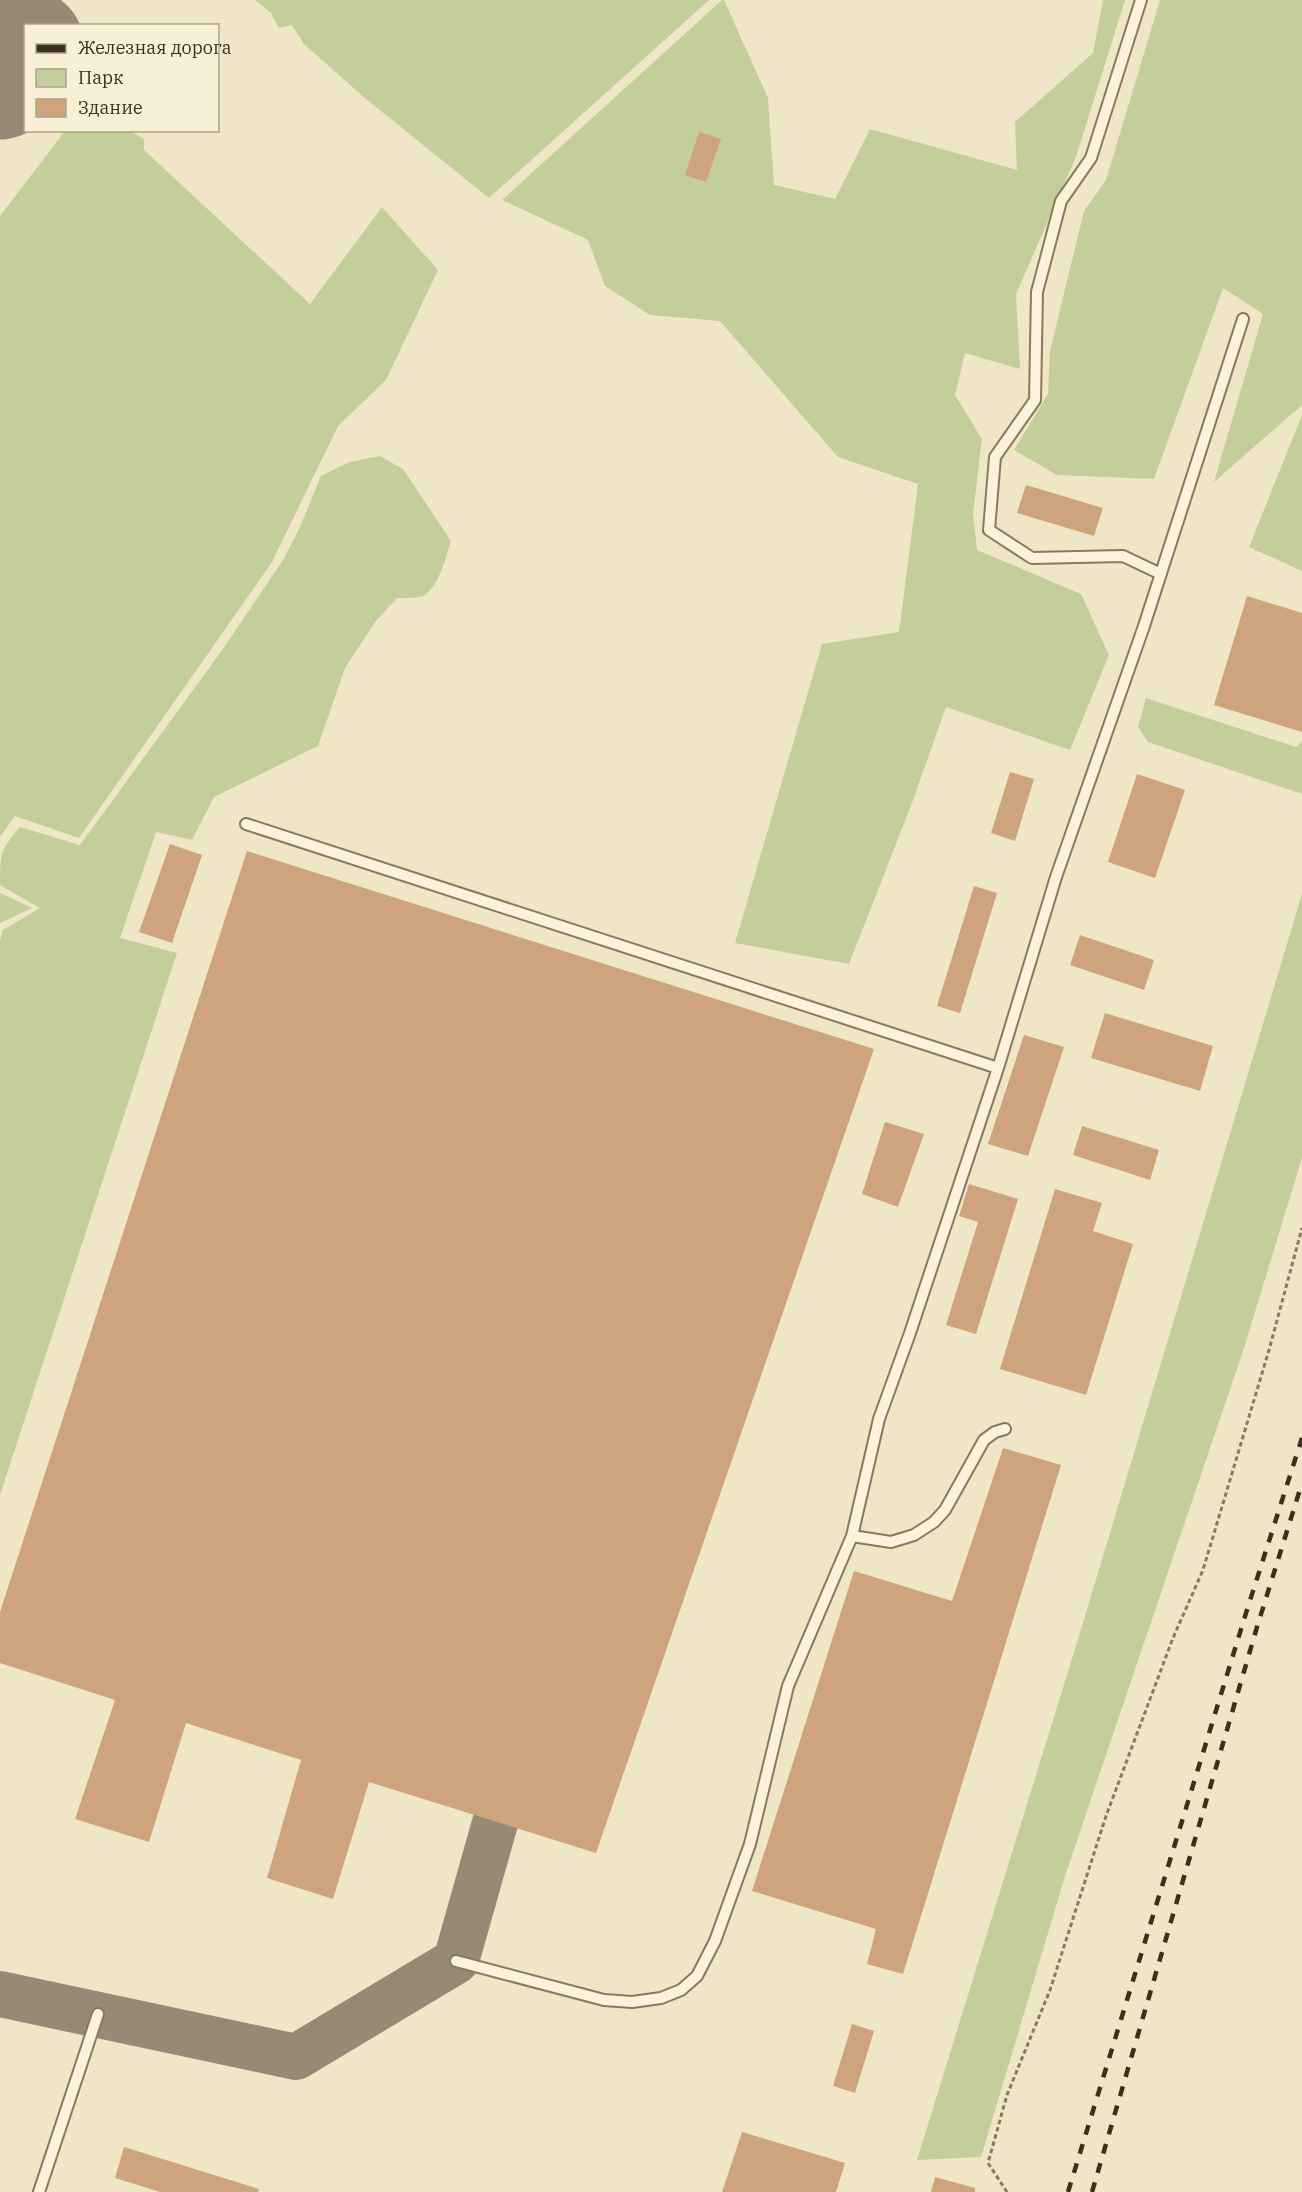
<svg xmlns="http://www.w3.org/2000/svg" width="1302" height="2192" font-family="'IBM Plex Serif',serif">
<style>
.green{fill:#c4ce9a}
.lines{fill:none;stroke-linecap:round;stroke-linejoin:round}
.taxiway{stroke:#968a74;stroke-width:46}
.runway{stroke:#968a74;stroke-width:117}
.building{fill:#cea47c}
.service-casing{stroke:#8c785c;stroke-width:14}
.path{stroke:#8c785c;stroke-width:3;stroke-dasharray:4.5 3;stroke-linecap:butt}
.service{stroke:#faf2db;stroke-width:10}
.rail{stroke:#3c2f20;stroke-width:4.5;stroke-dasharray:10 10;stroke-linecap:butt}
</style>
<rect width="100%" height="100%" fill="#efe6c7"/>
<!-- green -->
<path class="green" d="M255,0H709L489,198L366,99L304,44L292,25L279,28L271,13Z
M722,0H724L768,98L774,185L835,199L870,129L1017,170L1015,122L1093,53L1103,0H1125L1076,157L1016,294L1020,369L965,353L955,395L982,439L973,513L977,550L1081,594L1109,655L1070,750L946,707L912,803L849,964L735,943L822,644L899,632L918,484L838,457L720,321L650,315L605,286L588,240L502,200Z
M1160,0H1302V405L1214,482L1263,314L1223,288L1154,479L1057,475L1014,450L1048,394L1050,351L1084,211L1106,180Z
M65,131H130L144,139V150L310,304L382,207L438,270L386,380L338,426L272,562L79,838L15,816L0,837V216Z
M1302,415V571L1249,547Z
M380,456L403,469L451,541C446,556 438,592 420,597C413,598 404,598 397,598L375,622L345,668L318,746L214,797L192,840L156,832L120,938L177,953L0,1495V940L3,930L40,908L0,885C0,855 0,850 20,827L80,845L223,649L283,560L299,529L321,476L350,462Z
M1146,698L1296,747L1302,741V794L1148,742L1138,727Z
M0,893L32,908L0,923Z
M1302,894V1158L1244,1348L1066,1873L981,2157L917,2160L1079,1636Z"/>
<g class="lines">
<!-- taxiway -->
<path class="taxiway" d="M0,79C13,55 26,28 27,0
M0,1994L296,2057L456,1961L495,1823"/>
<!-- runway -->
<path class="runway" d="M0,81L26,47"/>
</g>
<!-- building -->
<path class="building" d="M699,132L721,139L706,182L685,175Z
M1026,485L1103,508L1094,536L1017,513Z
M1247,596L1302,613V732L1214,705Z
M1010,772L1034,779L1015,841L991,833Z
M1137,774L1185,790L1155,878L1108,862Z
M170,844L202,855L172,943L139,932Z
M247,851L874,1049L596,1853L369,1782L333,1899L267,1878L301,1760L186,1723L149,1842L75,1819L115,1700L0,1663V1612Z
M974,886L997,893L960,1013L937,1006Z
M1080,935L1154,960L1144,990L1070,965Z
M1105,1013L1213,1046L1200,1091L1091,1058Z
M1024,1035L1064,1047L1028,1156L988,1144Z
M885,1122L924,1134L898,1207L862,1194Z
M1082,1126L1159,1150L1150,1180L1073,1155Z
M969,1184L1018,1199L976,1334L946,1325L978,1222L959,1216Z
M1055,1189L1102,1203L1093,1231L1133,1244L1086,1395L1000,1369Z
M1003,1448L1061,1465L903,1974L867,1964L876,1929L752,1891L854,1571L952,1601Z
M852,2024L874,2031L855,2093L833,2086Z
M742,2132L845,2163L836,2192H722Z
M124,2147L259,2189L258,2192H160L115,2178Z
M935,2177L975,2188V2192H931Z"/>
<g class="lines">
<defs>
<path id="service" d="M1141,0L1091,158L1061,201L1037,292L1035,400L995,457L989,530L1032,558L1123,556L1161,574
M246,824L998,1068
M852,1536L891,1542L914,1535L934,1522L945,1510L984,1440L995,1432L1005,1429
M456,1961L604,2000L632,2002L661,1998L681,1990L697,1976L715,1941L750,1844L788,1686L852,1536L879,1419L910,1333L998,1068L1056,877L1144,626L1243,319
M39,2192L98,2014"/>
</defs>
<!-- service casing -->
<use href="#service" class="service-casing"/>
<!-- path -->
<path class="path" d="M1007,2192L988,2163L1007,2095L1050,1990L1106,1816L1173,1638L1203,1570L1269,1350L1302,1228"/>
<!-- service -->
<use href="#service" class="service"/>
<!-- rail -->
<path class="rail" d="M1068,2192L1246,1613L1302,1438
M1092,2192L1257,1627L1302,1483"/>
</g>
<!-- legend -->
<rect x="24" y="24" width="195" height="108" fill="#f7f0d7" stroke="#aca38e" stroke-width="1.5"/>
<rect x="36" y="44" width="30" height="9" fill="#3c2f20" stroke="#aca38e" stroke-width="1.5"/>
<text x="78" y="54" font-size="18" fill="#3c2f20">Железная дорога</text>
<rect x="36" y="69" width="30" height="18" fill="#c4ce9a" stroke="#aca38e" stroke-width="1.5"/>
<text x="78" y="84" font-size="18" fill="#3c2f20">Парк</text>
<rect x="36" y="99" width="30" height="18" fill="#cea47c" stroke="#aca38e" stroke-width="1.5"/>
<text x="78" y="114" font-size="18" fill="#3c2f20">Здание</text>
</svg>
